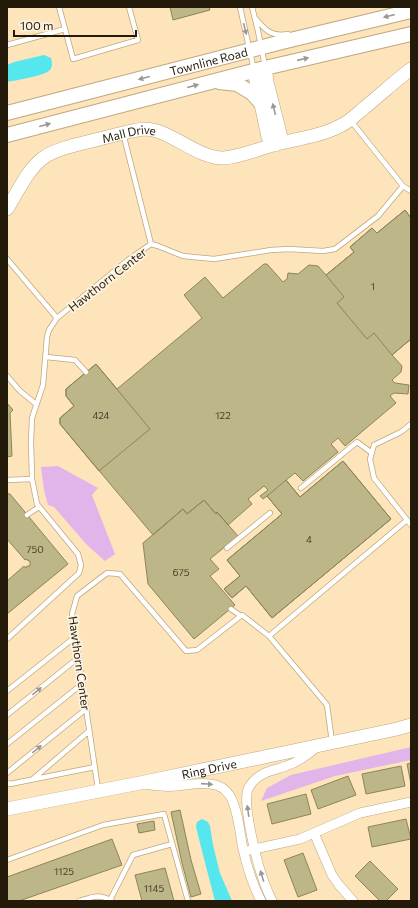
<svg xmlns="http://www.w3.org/2000/svg" width="418" height="908" font-family="Commissioner,sans-serif">
<style>
.green{fill:#e1b5ea}
.water{fill:#56e6ee}
.building{fill:#bdb689;stroke:#8c855a}
.lines{fill:none;stroke-linecap:round;stroke-linejoin:round}
.lane-casing{stroke:#bfa77f;stroke-width:6}
.street-casing{stroke:#bfa77f;stroke-width:10}
.secondary-casing{stroke:#bfa77f;stroke-width:14}
.primary-casing{stroke:#bfa77f;stroke-width:16}
.lane{stroke:#fff;stroke-width:4.5}
.street{stroke:#fff;stroke-width:9}
.secondary{stroke:#fff;stroke-width:13}
.primary{stroke:#fff;stroke-width:14}
.oneway{fill:#9c9891}
.labels{text-anchor:middle;dominant-baseline:central;stroke-width:3.5;stroke-linejoin:round;paint-order:stroke}
.number-label{font-size:10px;fill:#4a412a}
.street-label{font-size:12px;fill:#231a0a;stroke:#fdf3e3}
</style>
<rect width="100%" height="100%" fill="#fde4ba"/>
<!-- green -->
<path class="green" d="M58,466L98,488L92,495L115,554L105,561L87,545L54,507L48,505L44,490L41,467Z
M411,747V760L335,776L261,801L267,788L291,775Z"/>
<!-- water -->
<path class="water" d="M44,55L51,58C52,62 53,66 50,70C44,76 17,80 7,82V65L14,62Z
M202,819L208,822L210,826L213,845L220,873L232,901H215L203,855L196,827L197,822Z"/>
<!-- building -->
<path class="building" d="M170,7H209L210,10L173,20Z
M405,210L411,218V339L392,355L402,366L401,372L392,380L395,383L409,385L408,394L394,393L390,396L396,403L345,446L338,438L331,444L338,452L303,481L295,473L286,480L300,497L343,461L391,519L272,618L246,586L232,598L224,589L240,576L227,560L282,514L267,496L263,499L260,496L268,490L264,486L248,499L252,504L228,525L217,512L216,514L204,500L187,514L183,509L153,535L60,424V418L74,406L66,396V389L96,364L117,389L202,318L184,295L205,277L223,298L264,264H267L283,282L287,279L288,273L298,274L309,265L318,266L326,275L354,252L350,247L372,228L377,233Z
M405,210L411,218V339L392,355L374,333L367,339L337,303L344,297L326,275L354,252L350,247L372,228L377,233Z
M96,364L150,429L99,471L60,424V418L74,406L66,396V389Z
M7,403L13,410L10,413L12,456L7,457Z
M343,461L391,519L272,618L246,586L232,598L224,589L240,576L227,560L282,514L267,496L286,480L300,497Z
M7,490L8,494H10L68,564L7,614V581L24,566L26,568L27,566H30V561H28L27,559L25,560L7,539Z
M204,500L216,514L217,512L238,536L210,559L219,569L210,576L235,605L194,639L148,584L143,543L183,509L187,514Z
M411,763V784L407,764Z
M401,766L405,786L366,794L362,774Z
M348,776L356,795L318,809L311,790Z
M306,794L311,814L272,824L267,804Z
M180,810L191,860L201,894L191,897L182,863L171,812Z
M406,819L411,839L372,847L368,827Z
M154,821L155,830L139,833L137,824Z
M112,839L122,865L19,901H7V877Z
M303,853L317,890L298,897L284,860Z
M370,861L398,889L386,901H380L355,876Z
M165,868L174,901H142L135,875Z"/>
<g class="lines">
<defs>
<path id="lane" d="M59,7L65,29
M240,7L254,70
M252,7L258,31L265,66
M255,18C265,30 271,37 288,34
M7,45L65,29L73,59L138,40L129,7
M123,133L151,244
M403,186L411,191
M7,259L57,318
M46,357L75,360L86,372
M7,376L20,391L36,404
M411,424L401,432L374,445L370,459L374,478L411,525
M7,480L32,479
M301,488L357,442L372,453
M27,515L39,507
M227,548L270,513
M231,609L241,616
M7,639L79,573L81,565L78,554L37,504L32,479L31,442L32,418L43,385L47,337L49,330L57,318L128,260L151,244L158,246L183,256L214,259L271,250L289,249L323,251L335,249L378,216L403,186L351,121
M7,691L75,637
M7,715L78,658
M332,742L327,705L269,636L407,520
M7,744L82,684
M7,773L86,709
M33,779L89,731
M7,783L10,784L95,767
M98,789L72,614L77,596L107,573L120,574L186,651L197,650L242,615L269,636
M7,860L103,825L164,814L188,901
M110,900L133,855L172,844
M79,901C92,897 99,893 112,901"/>
<path id="street" d="M144,784C155,786 166,787 177,786C188,785 199,782 210,784C219,785 226,789 230,796C238,809 240,834 243,849C247,867 253,885 261,901
M314,833L332,875L339,885L353,901
M250,850L300,839L360,813L411,802
M272,901C269,894 265,886 263,879C257,863 242,803 248,789C251,783 257,777 263,774C270,770 279,769 286,766C298,762 308,755 317,747"/>
<g id="secondary">
<path d="M254,71L268,137L275,145L281,137L267,82L265,68"/>
<path id="s1" d="M7,209C17,193 28,169 43,158C58,147 86,143 103,138C117,135 131,130 145,129C149,129 153,130 157,131C177,137 202,159 224,158C242,156 259,149 276,144C297,139 321,136 340,126C349,122 357,114 364,108C380,95 395,81 411,69"/>
<path id="s2" d="M7,809L140,783L397,729L411,725"/>
</g>
<g id="primary">
<path d="M219,82L237,84L252,93L261,103"/>
<path id="s3" d="M7,113L282,42L411,11"/>
<path d="M7,135L265,68L411,34"/>
</g>
</defs>
<!-- lane casing -->
<use href="#lane" class="lane-casing"/>
<!-- street casing -->
<use href="#street" class="street-casing"/>
<!-- secondary casing -->
<use href="#secondary" class="secondary-casing"/>
<!-- primary casing -->
<use href="#primary" class="primary-casing"/>
<!-- lane -->
<use href="#lane" class="lane"/>
<!-- street -->
<use href="#street" class="street"/>
<!-- secondary -->
<use href="#secondary" class="secondary"/>
<!-- primary -->
<use href="#primary" class="primary"/>
</g>
<!-- one-way arrows -->
<defs><path id="oneway-solid" d="M-6-.8H1V-3.2L6.5 0L1 3.2V.8H-6Z"/></defs>
<g class="oneway">
<use href="#oneway-solid" transform="translate(389 16) rotate(166)"/>
<use href="#oneway-solid" transform="translate(245 29) rotate(76)"/>
<use href="#oneway-solid" transform="translate(303 59) rotate(-13)"/>
<use href="#oneway-solid" transform="translate(144 78) rotate(165)"/>
<use href="#oneway-solid" transform="translate(193 86) rotate(-15)"/>
<use href="#oneway-solid" transform="translate(274 109) rotate(-104)"/>
<use href="#oneway-solid" transform="translate(45 125) rotate(-15)"/>
<use href="#oneway-solid" transform="translate(37 691) rotate(-39)"/>
<use href="#oneway-solid" transform="translate(37 749) rotate(-39)"/>
<use href="#oneway-solid" transform="translate(207 784) rotate(4)"/>
<use href="#oneway-solid" transform="translate(248 811) rotate(-98)"/>
<use href="#oneway-solid" transform="translate(262 876) rotate(-107)"/>
</g>
<g class="labels">
<!-- number labels -->
<g class="number-label">
<text x="373" y="286">1</text>
<text x="101" y="415">424</text>
<text x="223" y="415">122</text>
<text x="309" y="539">4</text>
<text x="35" y="549">750</text>
<text x="181" y="572">675</text>
<text x="64" y="871">1125</text>
<text x="154" y="888">1145</text>
</g>
<!-- street labels -->
<g class="street-label">
<text stroke="none"><textPath href="#s3" startOffset="208">Townline Road</textPath></text>
<text stroke="none"><textPath href="#s1" startOffset="153">Mall Drive</textPath></text>
<text transform="translate(107 279) rotate(-38)">Hawthorn Center</text>
<text transform="translate(80 663) rotate(82)">Hawthorn Center</text>
<text stroke="none"><textPath href="#s2" startOffset="206">Ring Drive</textPath></text>
</g>
</g>
<!-- border -->
<rect width="418" height="908" fill="none" stroke="#231a0a" stroke-width="16"/>
<!-- scale -->
<path d="M14 30v6h122v-6" fill="none" stroke="#231a0a" stroke-width="2"/>
<text x="20" y="30" font-size="12" fill="#231a0a" stroke="#fdf3e3" stroke-width="3" paint-order="stroke">100 m</text>
</svg>
